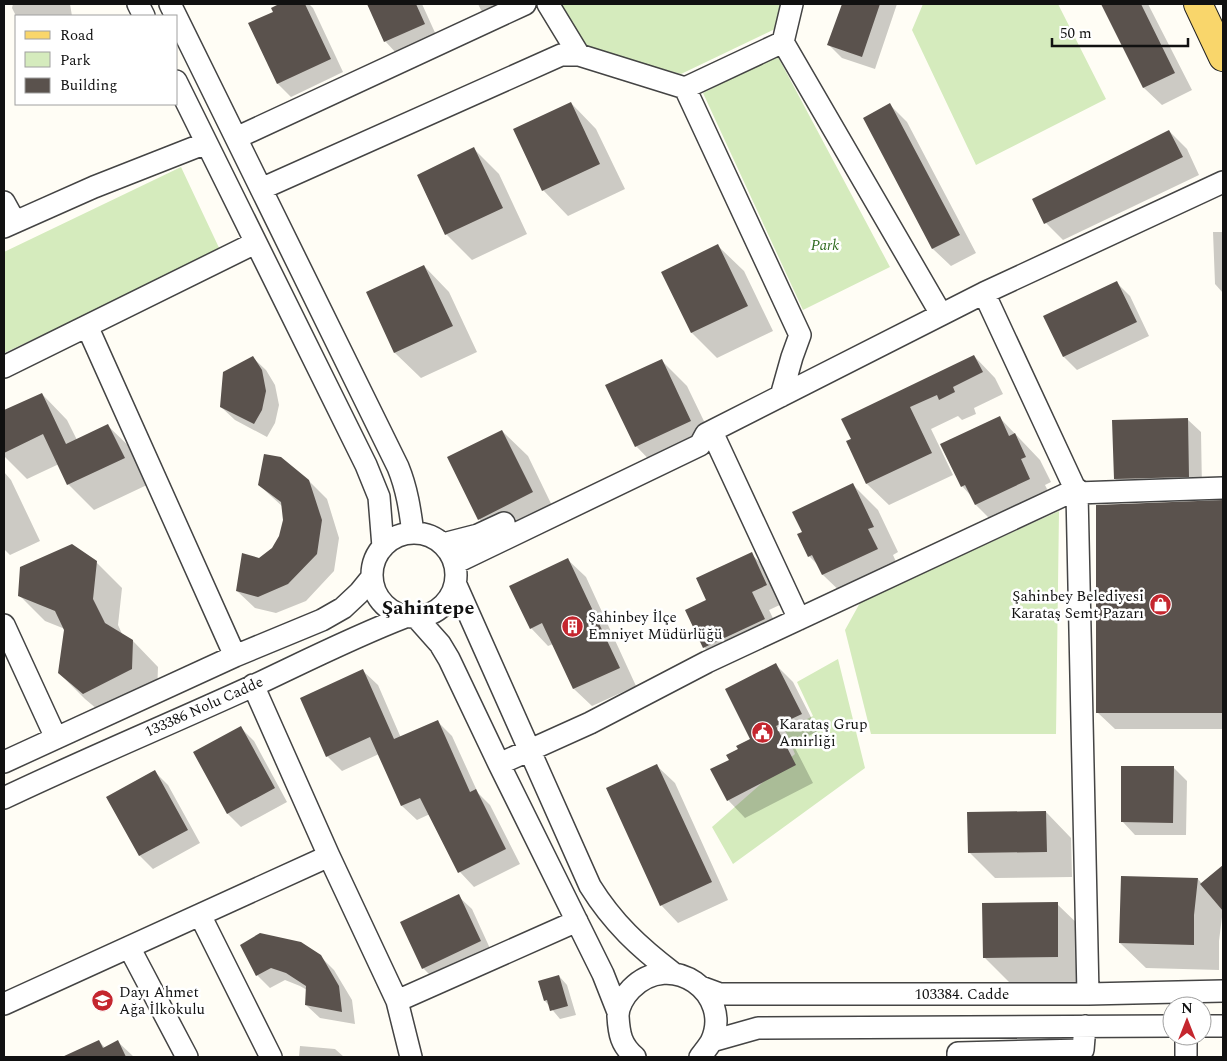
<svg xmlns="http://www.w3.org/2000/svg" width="1227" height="1061" font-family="Spectral,serif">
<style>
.green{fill:#d5ebbd}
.shadow{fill:#0003}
.building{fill:#5a524d}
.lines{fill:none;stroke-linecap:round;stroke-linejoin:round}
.minor-casing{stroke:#444;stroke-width:24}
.major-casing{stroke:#222;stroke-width:30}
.minor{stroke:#fff;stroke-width:21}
.major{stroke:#f9d66b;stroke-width:28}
.tram{stroke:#c4262e;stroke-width:1}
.labels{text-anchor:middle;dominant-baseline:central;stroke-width:5;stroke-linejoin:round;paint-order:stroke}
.park-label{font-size:15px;font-style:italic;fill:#2f6b1f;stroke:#fff}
.poi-label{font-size:15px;fill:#111;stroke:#fff;text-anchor:start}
.street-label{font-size:15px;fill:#111;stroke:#fff}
.district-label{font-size:20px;font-weight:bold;fill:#111;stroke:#fff}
</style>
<rect width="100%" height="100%" fill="#fffdf5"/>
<!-- green -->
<path class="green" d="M559,4H781L777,28L681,74L586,48Z
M923,4H1058L1106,99L976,165L912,30Z
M777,55L890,267L803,310L703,93Z
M181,167L221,252L4,353V252Z
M1059,511L1056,734H871L845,630L861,601Z
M838,659L865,768L733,864L712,827L795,754L785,730L813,716L797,682Z"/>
<!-- shadow -->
<path class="shadow" d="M13,4H70L72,16H16L12,8Z
M282,4H309L313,8L343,72L291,97L278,84L274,13L272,8Z
M368,4H422L437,37L398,55L385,41Z
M478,4H535L494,23L481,10Z
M843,4H897L875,69L842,58L829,45Z
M1103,4H1148L1192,90L1162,105L1144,88Z
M571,103L596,129L625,189L568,216L543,190Z
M890,105L907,122L976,253L951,266L933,249L864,118Z
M1169,131L1187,149L1199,175L1063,240L1046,223Z
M474,149L499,174L527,234L472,260L446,234Z
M1213,232H1223V293L1215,284Z
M718,246L744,271L773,331L717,358L692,333L663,273Z
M424,266L449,292L477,352L421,378L395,353L367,293Z
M1117,283L1130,296L1149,336L1077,370L1064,357L1045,317Z
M974,356L995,378L1003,394L974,408L976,414L962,420L958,416L931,429L953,475L889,505L867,484L848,442Z
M252,357L266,370L275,385L279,405L275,423L267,437L235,420L221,407Z
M661,360L687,386L716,446L661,472L636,446Z
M42,394L67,420L77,440L108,426L134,451L149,484L94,510L68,484L59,464L27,479L4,456V412Z
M1000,418L1040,460L1051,482L1045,485L1055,505L1001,530L976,505L972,497L962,486Z
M1187,419L1201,432L1202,489L1128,492L1115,479Z
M502,431L528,456L558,518L504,544L479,519Z
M4,472L11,480L40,541L10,555L4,549Z
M309,481L327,499L339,538L334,571L306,601L276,613L255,608L237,591L259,559L273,549L280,536L285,520L283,507L259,485Z
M853,485L878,510L898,552L893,555L902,575L849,600L823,575L820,567L809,556Z
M1223,502V729H1115L1097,712V506Z
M751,554L769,571L784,603L769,610L782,637L721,665L704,647L708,600Z
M568,560L586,577L636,686L592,706L574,689L553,644L548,646L531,628Z
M96,562L122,588L118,625L123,636L133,641L158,667L157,694L109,719L85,699L59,673L65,629L45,621L19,595Z
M776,665L793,682L818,731L793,744L813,783L745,818L728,800L730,760L752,739Z
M363,671L378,685L401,738L437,721L452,736L478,793L490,805L520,864L474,887L460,872L430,814L417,820L402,806L379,754L342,771L327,756Z
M241,728L254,741L287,802L241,827L228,814L195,753Z
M657,766L675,783L728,900L678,923L661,905Z
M1174,768L1187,781L1186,835H1135L1122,821Z
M154,771L168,785L200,843L153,869L140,856L108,797Z
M1046,812L1071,838L1072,877L995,878L969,852Z
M1223,867V909L1219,941V970L1146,968L1120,943L1198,879L1202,884Z
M458,896L472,909L493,955L436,981L423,968Z
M1057,904L1083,929V982L1010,983L984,957Z
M242,945L320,956L334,970L352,1000L355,1024L320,1018L306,1005L307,990L300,986L285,980L270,988L257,975Z
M559,976L567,985L576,1015L560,1019L545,1001Z
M99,1041L105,1048L118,1042L134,1057H65Z
M300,1046L335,1049L344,1057H299Z"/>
<!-- building -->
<path class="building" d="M279,4H305L331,59L277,84L248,23L273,12L271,8Z
M367,4H416L425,24L384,42Z
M842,4H880L862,57L827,45Z
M1101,4H1141L1175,73L1143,88Z
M571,102L600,164L542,191L513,129Z
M890,103L960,235L932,249L863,118Z
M1169,130L1183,157L1044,224L1032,199Z
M474,147L503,208L445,235L417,175Z
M718,244L748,306L691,333L661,272Z
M424,265L453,326L394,353L366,292Z
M1117,281L1137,322L1063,357L1043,316Z
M974,355L983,372L953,387L955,392L939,400L937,395L910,407L932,453L866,484L846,441L851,439L841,419Z
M253,356L262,370L266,391L262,410L254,424L220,407L223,372Z
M662,359L691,421L635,447L605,385Z
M42,393L66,444L108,424L125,458L67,485L43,434L4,453V410Z
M1000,416L1009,436L1015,433L1026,457L1021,459L1030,479L975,505L965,485L961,487L940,444Z
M1188,418L1189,477L1114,479L1112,420Z
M502,430L533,492L478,520L447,457Z
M264,454L281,457L309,480L322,520L317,554L288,584L258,597L236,591L242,553L259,558L272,548L279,536L283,520L281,502L258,485Z
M853,483L874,527L868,529L878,549L822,575L812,555L808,557L797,534L802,532L792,512Z
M1223,500V713H1096V505Z
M72,544L97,561L93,599L105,623L133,640L132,669L83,694L58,673L64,630L55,611L18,596L20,567Z
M752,552L767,585L752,592L765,619L703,648L685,610L706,600L696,578Z
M568,558L620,668L573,689L542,623L530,629L509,586Z
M776,663L802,714L776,726L796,765L727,801L710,769L729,760L726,755L738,749L736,746L750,739L725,689Z
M363,669L394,739L438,720L470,792L476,789L506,849L458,873L420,798L401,806L370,737L326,757L300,698Z
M241,726L275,788L227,814L193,752Z
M657,764L712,882L660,906L606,788Z
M1121,766H1174L1173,823L1121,822Z
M155,770L188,830L139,856L106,797Z
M1046,811L1047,852L968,853L967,812Z
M1223,865V911L1200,884Z
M1121,876L1198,878L1194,915V945L1119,943Z
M459,894L481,941L422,969L400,922Z
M1058,902V957L983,958L982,903Z
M260,933L301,942L321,955L339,986L342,1012L305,1005L306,986L286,973L271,968L256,976L240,945Z
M559,975L568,1006L550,1011L547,1000L544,1001L538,981Z
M99,1040L103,1048L118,1040L126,1057H62Z"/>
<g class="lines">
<defs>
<path id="minor" d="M138,4L144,16
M170,4L398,467C407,489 410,510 413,533
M548,4L579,55
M792,4L783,42L941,314
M176,81L366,465L379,497L383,547
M685,88L800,335L792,357L781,396
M236,138L525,4
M261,189L561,55H579L685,88L783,42
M4,202L15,222
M4,227L94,187L206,143
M984,293L1077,493
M87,326L235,656
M4,367L255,243
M712,432L799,619
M372 575a42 42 0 1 1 84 0a42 42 0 1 1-84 0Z
M443,544L478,535L504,523
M455,563L700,445L706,434L984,293L1223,182
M456,585L590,886C613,923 639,947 673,973
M416,617L440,644L449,659L499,764L603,974L618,1012
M4,625L56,738
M4,762L235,656L322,620L343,608L359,593L372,577
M499,764L590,723L707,662L1077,489
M4,798C86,759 170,724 253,686C304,662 353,637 405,617
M329,856L397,1001L411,1057
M200,915L271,1057
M129,947L187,1057
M701,987L720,994H1088L1223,991
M1088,994L1077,493L1223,488
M397,1001L577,921
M4,1004L329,856L253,685
M1202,1026H1223
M1186,1036V1057
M712,1041L758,1028L1172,1026
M635,1057C621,1045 619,1034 618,1016C618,1007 624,996 631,989C671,948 734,994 711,1042C708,1047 704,1052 700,1057
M958,1057V1053L1083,1050L1085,1026"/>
<path id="major" d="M1198,4L1223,57"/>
</defs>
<!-- minor casing -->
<use href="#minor" class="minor-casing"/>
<!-- major casing -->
<use href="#major" class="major-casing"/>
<!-- minor -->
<use href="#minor" class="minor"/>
<!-- major -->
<use href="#major" class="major"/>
<!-- tram -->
<path class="tram" d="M1222,4L1223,7"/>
</g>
<!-- icons -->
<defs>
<symbol id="shop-disc" viewBox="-11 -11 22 22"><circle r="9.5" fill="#c4262e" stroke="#fff"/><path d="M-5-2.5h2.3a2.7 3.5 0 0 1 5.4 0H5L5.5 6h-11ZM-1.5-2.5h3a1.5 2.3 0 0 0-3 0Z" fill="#fff"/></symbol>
<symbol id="building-disc" viewBox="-11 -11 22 22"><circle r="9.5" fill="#c4262e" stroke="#fff"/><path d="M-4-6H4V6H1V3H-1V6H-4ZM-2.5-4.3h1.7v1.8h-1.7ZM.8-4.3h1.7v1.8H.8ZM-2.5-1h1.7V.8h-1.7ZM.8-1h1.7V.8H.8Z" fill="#fff"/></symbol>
<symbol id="civic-disc" viewBox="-11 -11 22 22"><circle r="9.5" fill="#c4262e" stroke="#fff"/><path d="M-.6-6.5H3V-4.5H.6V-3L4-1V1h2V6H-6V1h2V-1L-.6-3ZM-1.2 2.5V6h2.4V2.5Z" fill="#fff"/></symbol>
<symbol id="school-disc" viewBox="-11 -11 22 22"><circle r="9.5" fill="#c4262e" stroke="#fff"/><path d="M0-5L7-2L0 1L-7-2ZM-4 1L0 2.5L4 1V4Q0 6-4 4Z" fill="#fff"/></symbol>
</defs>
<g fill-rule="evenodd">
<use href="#shop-disc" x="1148" y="592" width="25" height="25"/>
<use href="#building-disc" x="560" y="614" width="25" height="25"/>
<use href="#civic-disc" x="750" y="720" width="25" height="25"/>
<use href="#school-disc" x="90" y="988" width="25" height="25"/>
</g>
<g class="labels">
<!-- park labels -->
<g class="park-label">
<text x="825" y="245">Park</text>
</g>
<!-- poi labels -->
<g class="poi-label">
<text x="1144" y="596" text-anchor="end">Şahinbey Belediyesi<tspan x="1144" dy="17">Karataş Semt Pazarı</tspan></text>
<text x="588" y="617">Şahinbey İlçe<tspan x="588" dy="17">Emniyet Müdürlüğü</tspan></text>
<text x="779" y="724">Karataş Grup<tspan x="779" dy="17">Amirliği</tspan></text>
<text x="119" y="992">Dayı Ahmet<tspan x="119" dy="17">Ağa İlkokulu</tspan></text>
</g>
<!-- street labels -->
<g class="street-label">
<text transform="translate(204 707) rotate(-24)">133386 Nolu Cadde</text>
<text x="962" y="994">103384. Cadde</text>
</g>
<!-- district labels -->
<g class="district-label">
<text x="428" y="608">Şahintepe</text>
</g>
</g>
<!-- border -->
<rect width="1227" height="1061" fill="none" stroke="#111111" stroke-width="10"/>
<!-- legend -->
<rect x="15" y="15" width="162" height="90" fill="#ffffff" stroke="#a0a0a0"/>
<rect x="25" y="31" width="25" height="8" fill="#f9d66b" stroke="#a0a0a0"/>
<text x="60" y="40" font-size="15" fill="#111111">Road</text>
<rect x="25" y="52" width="25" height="15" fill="#d5ebbd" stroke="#a0a0a0"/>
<text x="60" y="65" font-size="15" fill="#111111">Park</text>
<rect x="25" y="78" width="25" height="15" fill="#5a524d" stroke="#a0a0a0"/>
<text x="60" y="90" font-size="15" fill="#111111">Building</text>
<!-- north arrow -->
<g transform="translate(1187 1021)"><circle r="24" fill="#ffffff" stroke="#a0a0a0"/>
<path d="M0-4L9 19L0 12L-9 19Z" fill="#c4262e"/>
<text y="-8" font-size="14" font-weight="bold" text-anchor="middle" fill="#111111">N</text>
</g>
<!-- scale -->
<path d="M1052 38v8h136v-8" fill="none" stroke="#111111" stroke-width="2.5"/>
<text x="1060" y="38" font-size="15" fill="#111111" stroke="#ffffff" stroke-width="4" paint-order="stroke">50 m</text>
</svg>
